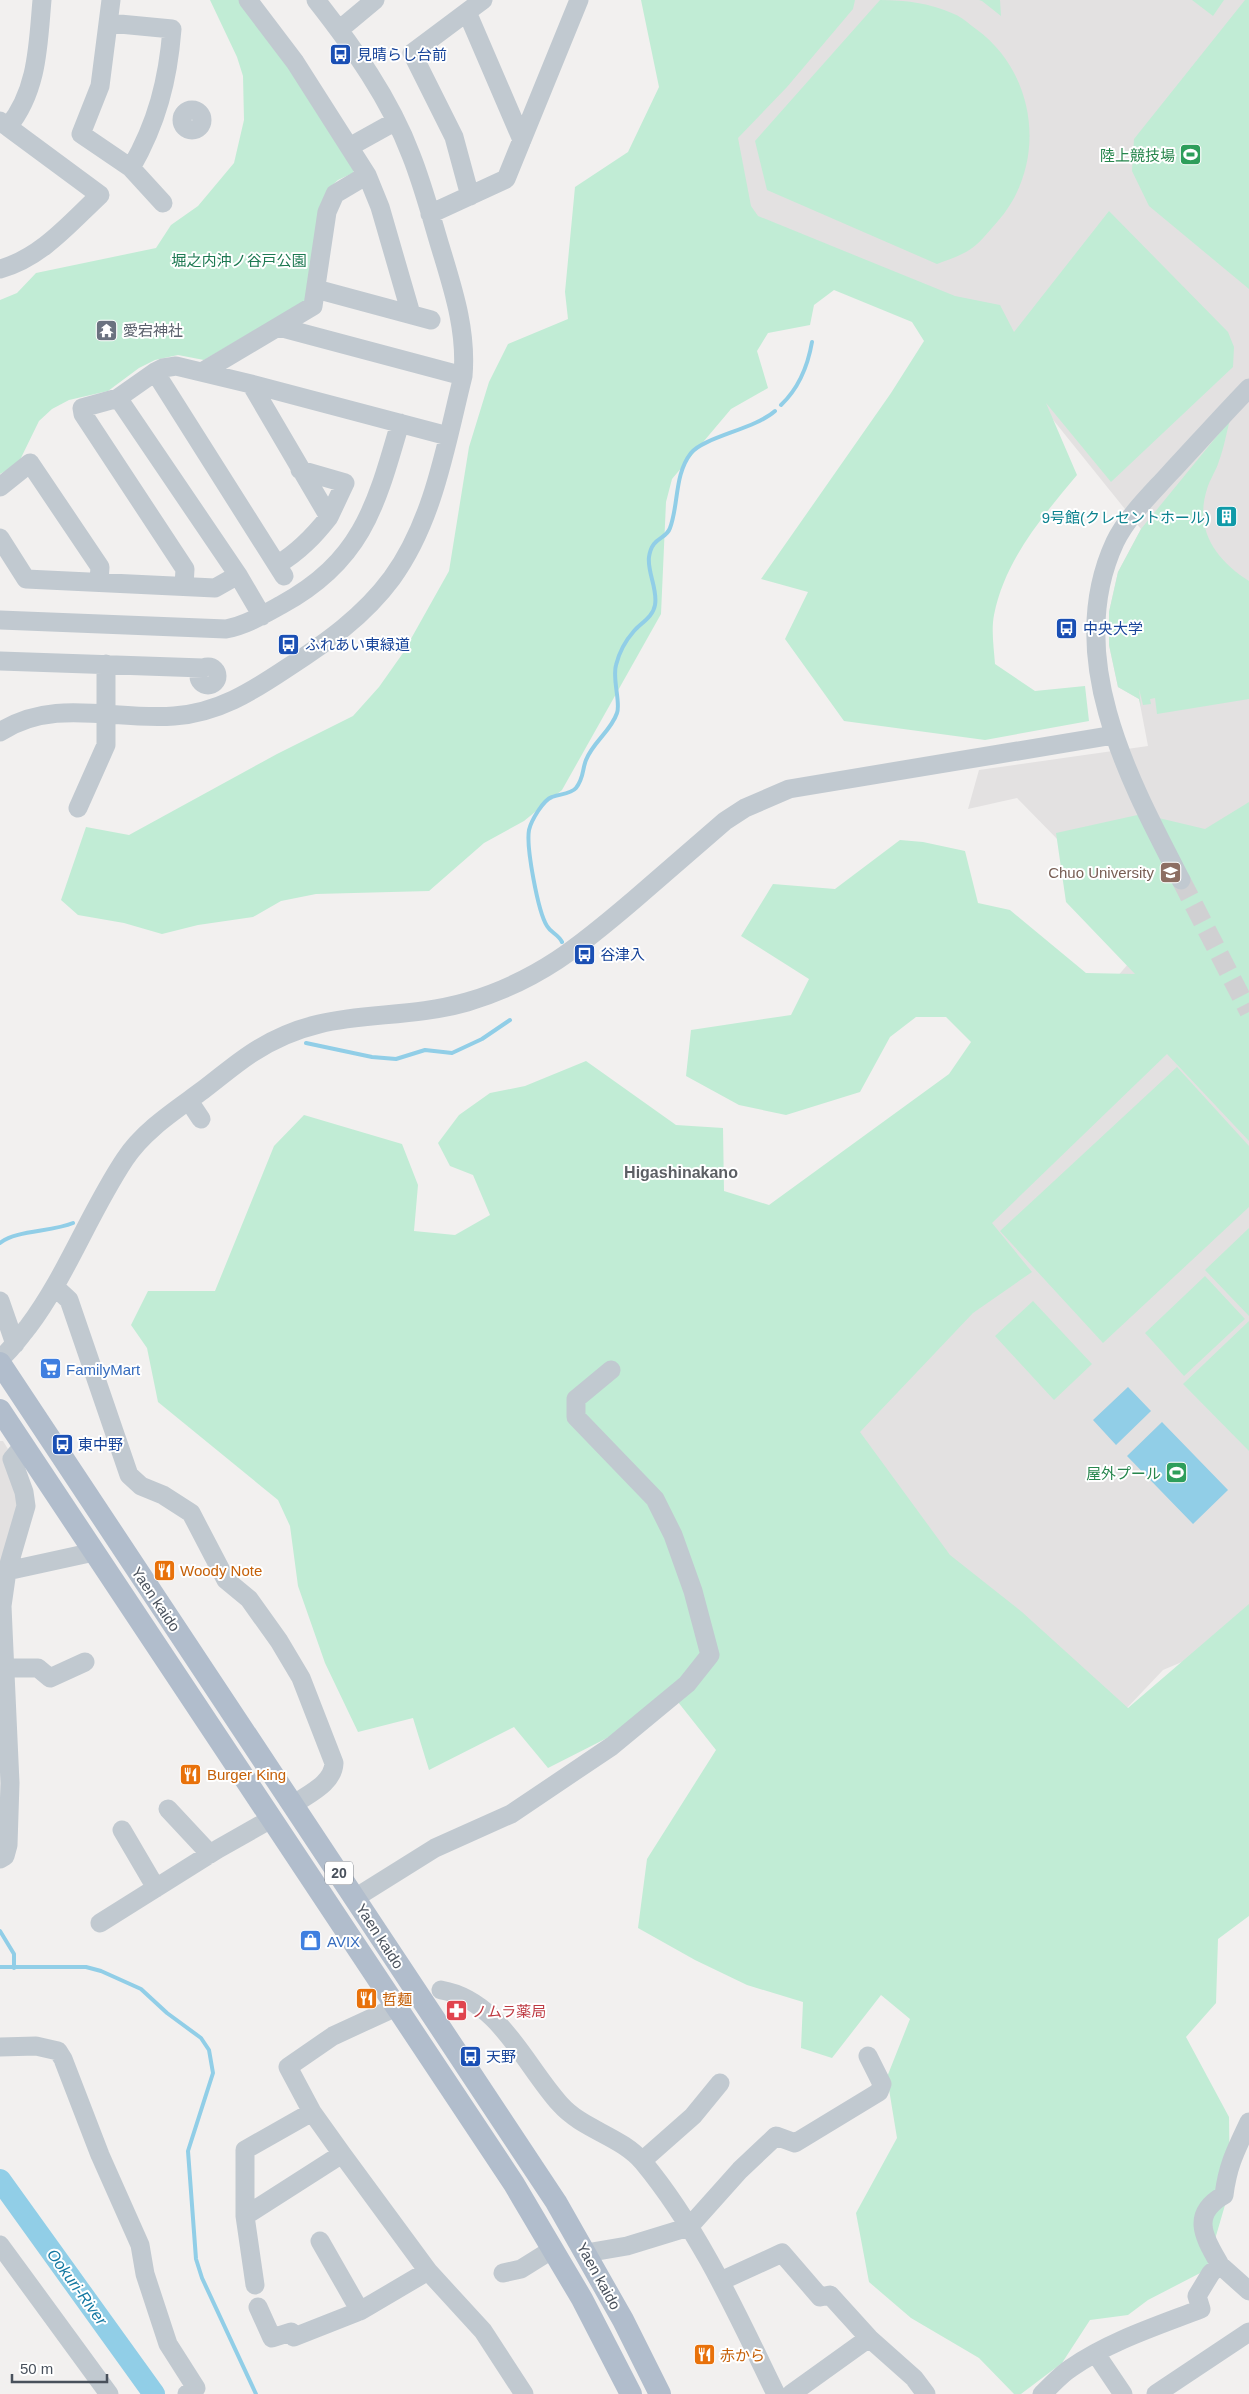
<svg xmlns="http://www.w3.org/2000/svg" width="1249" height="2394" font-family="Arial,'Noto Sans JP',sans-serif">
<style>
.education{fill:#e3e1e1}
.green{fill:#c1ecd5}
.water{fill:#91cee7}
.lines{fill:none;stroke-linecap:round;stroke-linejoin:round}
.stream{stroke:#91cee7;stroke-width:4}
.river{stroke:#91cee7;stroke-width:22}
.minor-tunnel{stroke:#d0d0d2;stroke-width:19;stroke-dasharray:19 9;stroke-linecap:butt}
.minor{stroke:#c1c9d0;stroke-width:19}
.major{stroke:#b1bdcc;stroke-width:22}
.labels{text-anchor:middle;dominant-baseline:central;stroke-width:4;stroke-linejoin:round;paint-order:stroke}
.shield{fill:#fff;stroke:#80858d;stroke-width:1}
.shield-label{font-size:14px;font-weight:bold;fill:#49515c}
.transit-label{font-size:15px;fill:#164399;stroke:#fff;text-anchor:start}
.leisure-label{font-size:15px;fill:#27864d;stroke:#fff;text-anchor:end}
.park-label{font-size:15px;fill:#1d7952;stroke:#fff}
.worship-label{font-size:15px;fill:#5b616d;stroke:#fff;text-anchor:start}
.culture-label{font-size:15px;fill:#0d838f;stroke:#fff;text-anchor:end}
.education-label{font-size:15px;fill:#785e54;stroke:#fff;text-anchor:end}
.shop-label{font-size:15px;fill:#366cbe;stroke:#fff;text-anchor:start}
.food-label{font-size:15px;fill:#c56008;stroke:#fff;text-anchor:start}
.street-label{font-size:15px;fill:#49515c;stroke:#fff}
.health-label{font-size:15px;fill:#be3a42;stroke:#fff;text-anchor:start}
.neighbourhood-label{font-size:16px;font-weight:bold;fill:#5c5f64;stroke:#fff}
.water-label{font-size:16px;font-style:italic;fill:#1579a2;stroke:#fff}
</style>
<rect width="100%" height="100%" fill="#f2f0ef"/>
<!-- education -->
<path class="education" d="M831,0H1249V1646L1229,1642L1163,1670L1108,1728L790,1469L944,1179L1152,936L1017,798L968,809L979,770L1148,746L1139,699L1118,687L1109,645V612L1118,572L1141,529L963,308L748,216L730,136Z
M0,1441H3L8,1449L5,1453L20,1492L0,1579Z"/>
<!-- green -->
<path class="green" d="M210,0H240L291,66L355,167L353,173L338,180L329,188L305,301L204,360L178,355L155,360L139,368L108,391L69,400L52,409L39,421L18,464L0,474V300L17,293L36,273L156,248L171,225L198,206L234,163L244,120L243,76L237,57Z
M641,0H855L853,9L787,87L738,138L751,206L758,216L955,296L1000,305L1014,332L1109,211L1228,332L1234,347L1233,367L1111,482L1046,403L1077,475C1042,517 1005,560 994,615C991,630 994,649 995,664L1035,691L1085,686L1089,721L985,740L844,721L785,639L808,592L761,579L891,393L924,341L912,322L834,290L814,305L810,325L768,333L757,351L768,388L731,409L672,479L666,502L661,614L562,790L524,821L484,843L429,891L316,894L281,901L253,917L198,925L162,934L124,923L78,915L61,900L86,827L129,835L277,754L353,716L379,687L403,653L449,571L469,447L489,382L508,344L568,319L565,292L575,187L628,152L659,87Z
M880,0C906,0 930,3 954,14C962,17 969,24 976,29C1037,73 1048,164 998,221C989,231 978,246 966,252C957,257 947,260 937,264L767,190L755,141Z
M979,0H1000L1001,16L982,1Z
M1192,0H1224L1213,16Z
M1245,0H1249V289L1149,206L1132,171L1134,139Z
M1230,420C1226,434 1224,448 1219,461C1216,471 1210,479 1207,489C1194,530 1216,560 1249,581V699L1157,714L1155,698L1150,699L1151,704L1143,705L1139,689L1141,707L1139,699L1118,687L1109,645V612L1118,572L1141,529Z
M1249,802V1141L1167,1054L992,1223L1032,1272L973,1313L860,1432L950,1555L1022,1612L1128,1708L1249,1604V1916L1218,1939L1216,2003L1186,2037L1229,2117L1230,2188L1206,2270L1148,2300L1128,2315L1090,2320L1062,2363L1021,2394H1014L979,2358L911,2318L869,2282L856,2213L897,2138L887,2077L910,2019L881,1995L832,2058L801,2048L803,2002L747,1985L695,1960L638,1928L647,1859L716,1750L678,1702L548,1768L514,1727L429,1770L413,1718L358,1732L325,1663L298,1586L290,1526L278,1500L158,1402L147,1348L131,1325L148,1291H215L274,1146L304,1115L402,1144L418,1185L414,1231L455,1235L490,1215L473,1175L450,1166L438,1143L459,1115L490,1093L525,1086L586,1061L676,1125L723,1128L724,1191L769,1205L949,1074L971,1042L946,1017H916L890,1037L860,1092L786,1115L739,1105L686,1076L691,1030L791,1015L809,979L741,936L773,884L835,889L900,840L923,842L965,851L978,903L1010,910L1086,973L1135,974L1066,902L1056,833L1142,814L1205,829Z
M1177,1067L1249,1146V1207L1103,1343L1000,1231Z
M1249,1228V1316L1205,1270Z
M1205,1276L1245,1319L1184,1376L1145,1333Z
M1033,1301L1092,1364L1054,1400L995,1336Z
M1249,1321V1451L1183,1384Z"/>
<!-- water -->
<path class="water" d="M1128,1387L1151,1411L1116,1445L1093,1420Z
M1162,1422L1228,1490L1193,1524L1127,1456Z"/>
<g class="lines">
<!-- stream -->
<path class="stream" d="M781,405C799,388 808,365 812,342
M562,942C558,934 551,933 547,926C538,912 526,847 529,830C531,821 543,800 552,797C560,794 571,794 576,788C584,778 582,770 586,760C593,742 611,731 617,713C621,703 612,679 616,665C619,653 626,640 634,631C641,623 653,617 655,605C658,589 647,572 649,557C652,536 666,540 670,528C679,504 674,475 691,453C704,437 755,429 775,411
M306,1043L372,1057L396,1059L425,1050L452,1053L482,1039L510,1020
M0,1243C16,1230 52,1232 73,1223
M0,1931L14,1954V1968
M0,1967H86L101,1971L141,1989L167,2013L201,2038L209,2050L213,2073L188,2151L196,2259L202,2278L256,2394"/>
<!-- river -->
<path class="river" d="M0,2180L154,2394"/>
<!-- minor-tunnel -->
<path class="minor-tunnel" d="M1181,880L1249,1012"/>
<!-- minor -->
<path class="minor" d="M111,0L100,86L81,134L131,168L163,203
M248,0L295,62L367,175L380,207L411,314
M467,12L522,140
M109,23L172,29C168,80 157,123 131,168
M339,30L375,0
M182 120a10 10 0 1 1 20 0a10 10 0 1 1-20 0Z
M0,121L8,127C38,90 38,45 42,0
M351,146L396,121
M470,196L454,137L412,53L483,0
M430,214L506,179L579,0
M0,269C41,258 70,223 100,195L8,127
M316,289L431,320
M279,327L463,376
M155,372L284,576
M202,372L313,306L327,212L335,194L367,175
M251,384L329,517C314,536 299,552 277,565
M118,398L238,575L262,616
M300,470L345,483L329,517
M0,487L30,463L100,567L99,582
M0,538L26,579L215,588L238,575
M184,586L185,569L83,414L82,408L118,398L155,372L163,368L176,366L251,384L448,436
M0,620L226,629C246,625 263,615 281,605C362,561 376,506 400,423
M0,661L203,668
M199 676a9 9 0 1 1 18 0a9 9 0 1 1-18 0Z
M0,732C54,697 115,721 174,716C218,713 251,692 287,668C326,643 364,616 392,578C434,520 446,444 463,376C467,330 453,289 440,246C431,216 423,185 411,155C390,99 353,47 316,0
M78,808L106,745V664
M1181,880C1129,780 1062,656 1115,542C1127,517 1150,495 1169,474C1196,445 1222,416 1249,388
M189,1101L201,1119
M55,1287L69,1300L129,1475L141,1486L163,1495L191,1513L226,1580L249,1599L279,1641L301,1678L334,1763C333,1784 308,1794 293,1805
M0,1301L15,1344
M0,1359C11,1350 19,1338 28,1327C67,1275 89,1213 125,1159C144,1130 176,1110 203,1090C219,1078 235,1064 252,1053C326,1004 390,1024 467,1002C538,981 580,946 635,899C665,873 695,847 725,821L745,808L789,789L1114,735
M7,1571L26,1506L24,1492L12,1459L24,1445
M0,1629H3L2,1606L7,1571L94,1552
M4,1668H38L50,1678L85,1662
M168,1809L210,1854
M122,1830L156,1888
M0,1859L5,1856L8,1845L10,1783L3,1629
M355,1898L435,1848L511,1814L612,1746L687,1684L710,1655L693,1591L673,1535L655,1499L576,1417V1399L611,1370
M100,1923L218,1849L271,1819
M441,1990C499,2000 524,2064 560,2104C583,2130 621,2136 643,2162C700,2231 737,2314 776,2394
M396,2007L333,2036L288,2067L312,2112L342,2154L428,2271L483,2331L524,2394
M0,2047L36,2046L58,2051L63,2059L100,2155L140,2245L145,2274L168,2344L196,2388L187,2394
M642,2161L693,2116L720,2083
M245,2216L342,2154
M320,2241L360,2311
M0,2245L109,2394
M586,2253L627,2246L689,2227L740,2170L776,2136L795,2143L879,2092L882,2084L868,2056
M1220,2265C1205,2238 1189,2215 1224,2195C1228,2164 1236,2150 1249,2122
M503,2273L521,2269L553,2249
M721,2281L782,2253L820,2297L830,2295L869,2338L914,2378L926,2394
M255,2285L245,2216V2150L312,2112
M258,2307L272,2338L291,2332L294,2337L360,2311L428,2271
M1096,2354L1123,2394
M791,2394L869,2338
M1042,2394C1051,2386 1060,2375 1071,2368C1110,2341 1157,2326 1201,2309L1197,2296L1211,2273L1220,2265L1249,2291
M1156,2394L1249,2332"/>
<!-- major -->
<path class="major" d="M0,1363L556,2202L623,2320L660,2394
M0,1410L514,2184L582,2299L631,2394"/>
</g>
<!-- icons -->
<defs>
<symbol id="bus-square" viewBox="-11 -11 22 22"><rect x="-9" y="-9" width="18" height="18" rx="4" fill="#1a4fb4" stroke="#fff"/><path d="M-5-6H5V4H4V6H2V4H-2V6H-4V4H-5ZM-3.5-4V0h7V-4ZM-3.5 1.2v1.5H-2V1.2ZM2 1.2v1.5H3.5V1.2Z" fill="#fff"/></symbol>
<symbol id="stadium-square" viewBox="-11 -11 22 22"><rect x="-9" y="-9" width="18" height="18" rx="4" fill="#2e9e5b" stroke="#fff"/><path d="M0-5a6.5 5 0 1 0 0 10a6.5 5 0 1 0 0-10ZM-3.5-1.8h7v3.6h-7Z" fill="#fff"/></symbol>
<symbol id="temple-square" viewBox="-11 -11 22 22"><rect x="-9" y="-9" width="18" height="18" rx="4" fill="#6b7280" stroke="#fff"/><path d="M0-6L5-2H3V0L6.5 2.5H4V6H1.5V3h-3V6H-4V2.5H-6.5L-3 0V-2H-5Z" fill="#fff"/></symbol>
<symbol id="building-square" viewBox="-11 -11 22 22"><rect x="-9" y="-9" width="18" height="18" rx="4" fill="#0f9aa8" stroke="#fff"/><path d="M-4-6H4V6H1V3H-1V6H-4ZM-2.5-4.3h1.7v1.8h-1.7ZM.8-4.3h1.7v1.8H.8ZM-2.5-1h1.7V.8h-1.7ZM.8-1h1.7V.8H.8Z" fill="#fff"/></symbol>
<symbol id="university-square" viewBox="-11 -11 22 22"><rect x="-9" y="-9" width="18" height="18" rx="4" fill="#8d6e63" stroke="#fff"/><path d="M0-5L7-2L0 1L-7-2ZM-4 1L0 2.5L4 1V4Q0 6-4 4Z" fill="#fff"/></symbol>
<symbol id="supermarket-square" viewBox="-11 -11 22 22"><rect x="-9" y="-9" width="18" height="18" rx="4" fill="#3f7fe0" stroke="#fff"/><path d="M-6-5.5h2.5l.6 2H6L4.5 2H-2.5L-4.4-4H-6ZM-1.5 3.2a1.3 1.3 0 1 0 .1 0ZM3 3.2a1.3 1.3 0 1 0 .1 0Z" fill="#fff"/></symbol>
<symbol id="restaurant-square" viewBox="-11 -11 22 22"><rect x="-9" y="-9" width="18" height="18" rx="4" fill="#e8710a" stroke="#fff"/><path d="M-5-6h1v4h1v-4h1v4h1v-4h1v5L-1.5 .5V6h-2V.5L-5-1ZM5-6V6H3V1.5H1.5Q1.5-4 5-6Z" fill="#fff"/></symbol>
<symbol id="shop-square" viewBox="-11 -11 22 22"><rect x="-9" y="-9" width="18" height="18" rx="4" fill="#3f7fe0" stroke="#fff"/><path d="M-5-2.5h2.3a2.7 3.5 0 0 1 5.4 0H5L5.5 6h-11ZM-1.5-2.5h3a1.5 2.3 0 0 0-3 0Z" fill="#fff"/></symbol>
<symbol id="pharmacy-square" viewBox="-11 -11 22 22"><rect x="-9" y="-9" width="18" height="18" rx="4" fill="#e0444e" stroke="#fff"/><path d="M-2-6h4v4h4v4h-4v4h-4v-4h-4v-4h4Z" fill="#fff"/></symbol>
</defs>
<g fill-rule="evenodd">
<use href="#bus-square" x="328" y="42" width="25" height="25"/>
<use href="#stadium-square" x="1178" y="142" width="25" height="25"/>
<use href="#temple-square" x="94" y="318" width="25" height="25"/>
<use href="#building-square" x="1214" y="504" width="25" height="25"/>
<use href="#bus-square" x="1054" y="616" width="25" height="25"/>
<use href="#bus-square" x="276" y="632" width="25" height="25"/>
<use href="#university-square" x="1158" y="860" width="25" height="25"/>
<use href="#bus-square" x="572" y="942" width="25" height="25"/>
<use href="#supermarket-square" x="38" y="1356" width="25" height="25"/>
<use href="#bus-square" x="50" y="1432" width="25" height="25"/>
<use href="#stadium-square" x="1164" y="1460" width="25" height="25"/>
<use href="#restaurant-square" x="152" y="1558" width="25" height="25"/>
<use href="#restaurant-square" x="178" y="1762" width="25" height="25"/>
<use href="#shop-square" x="298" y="1928" width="25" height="25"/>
<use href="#restaurant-square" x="354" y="1986" width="25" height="25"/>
<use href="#pharmacy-square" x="444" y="1998" width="25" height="25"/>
<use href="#bus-square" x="458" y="2044" width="25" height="25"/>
<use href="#restaurant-square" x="692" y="2342" width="25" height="25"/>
</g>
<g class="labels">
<!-- shield labels -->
<rect class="shield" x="325" y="1861.5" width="28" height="23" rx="4"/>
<g class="shield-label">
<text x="339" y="1873">20</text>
</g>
<!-- transit labels -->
<g class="transit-label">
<text x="357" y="54">見晴らし台前</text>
<text x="1083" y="628">中央大学</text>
<text x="305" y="644">ふれあい東緑道</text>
<text x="600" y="954">谷津入</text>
<text x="78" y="1444">東中野</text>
<text x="486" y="2056">天野</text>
</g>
<!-- leisure labels -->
<g class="leisure-label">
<text x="1175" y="155">陸上競技場</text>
<text x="1161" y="1473">屋外プール</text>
</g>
<!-- park labels -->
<g class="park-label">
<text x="239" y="260">堀之内沖ノ谷戸公園</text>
</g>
<!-- worship labels -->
<g class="worship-label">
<text x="123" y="330">愛宕神社</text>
</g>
<!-- culture labels -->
<g class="culture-label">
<text x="1210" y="517">9号館(クレセントホール)</text>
</g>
<!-- education labels -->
<g class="education-label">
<text x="1154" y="872">Chuo University</text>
</g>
<!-- shop labels -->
<g class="shop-label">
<text x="66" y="1369">FamilyMart</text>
<text x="327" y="1941">AVIX</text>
</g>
<!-- food labels -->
<g class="food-label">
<text x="180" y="1570">Woody Note</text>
<text x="207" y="1774">Burger King</text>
<text x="382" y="1999">哲麺</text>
<text x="720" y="2355">赤から</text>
</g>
<!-- street labels -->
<g class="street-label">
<text transform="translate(156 1599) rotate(56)">Yaen kaido</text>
<text transform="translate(380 1936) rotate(57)">Yaen kaido</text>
<text transform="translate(599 2276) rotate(61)">Yaen kaido</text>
</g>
<!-- health labels -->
<g class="health-label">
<text x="472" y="2011">ノムラ薬局</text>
</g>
<!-- neighbourhood labels -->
<g class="neighbourhood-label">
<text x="681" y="1172">Higashinakano</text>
</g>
<!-- water labels -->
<g class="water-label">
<text transform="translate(77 2287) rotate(54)">Ookuri-River</text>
</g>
</g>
<!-- scale -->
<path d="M12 2374v8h95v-8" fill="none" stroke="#49515c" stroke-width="2.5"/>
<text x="20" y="2374" font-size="15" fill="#49515c" stroke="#ffffff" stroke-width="4" paint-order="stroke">50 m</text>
</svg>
